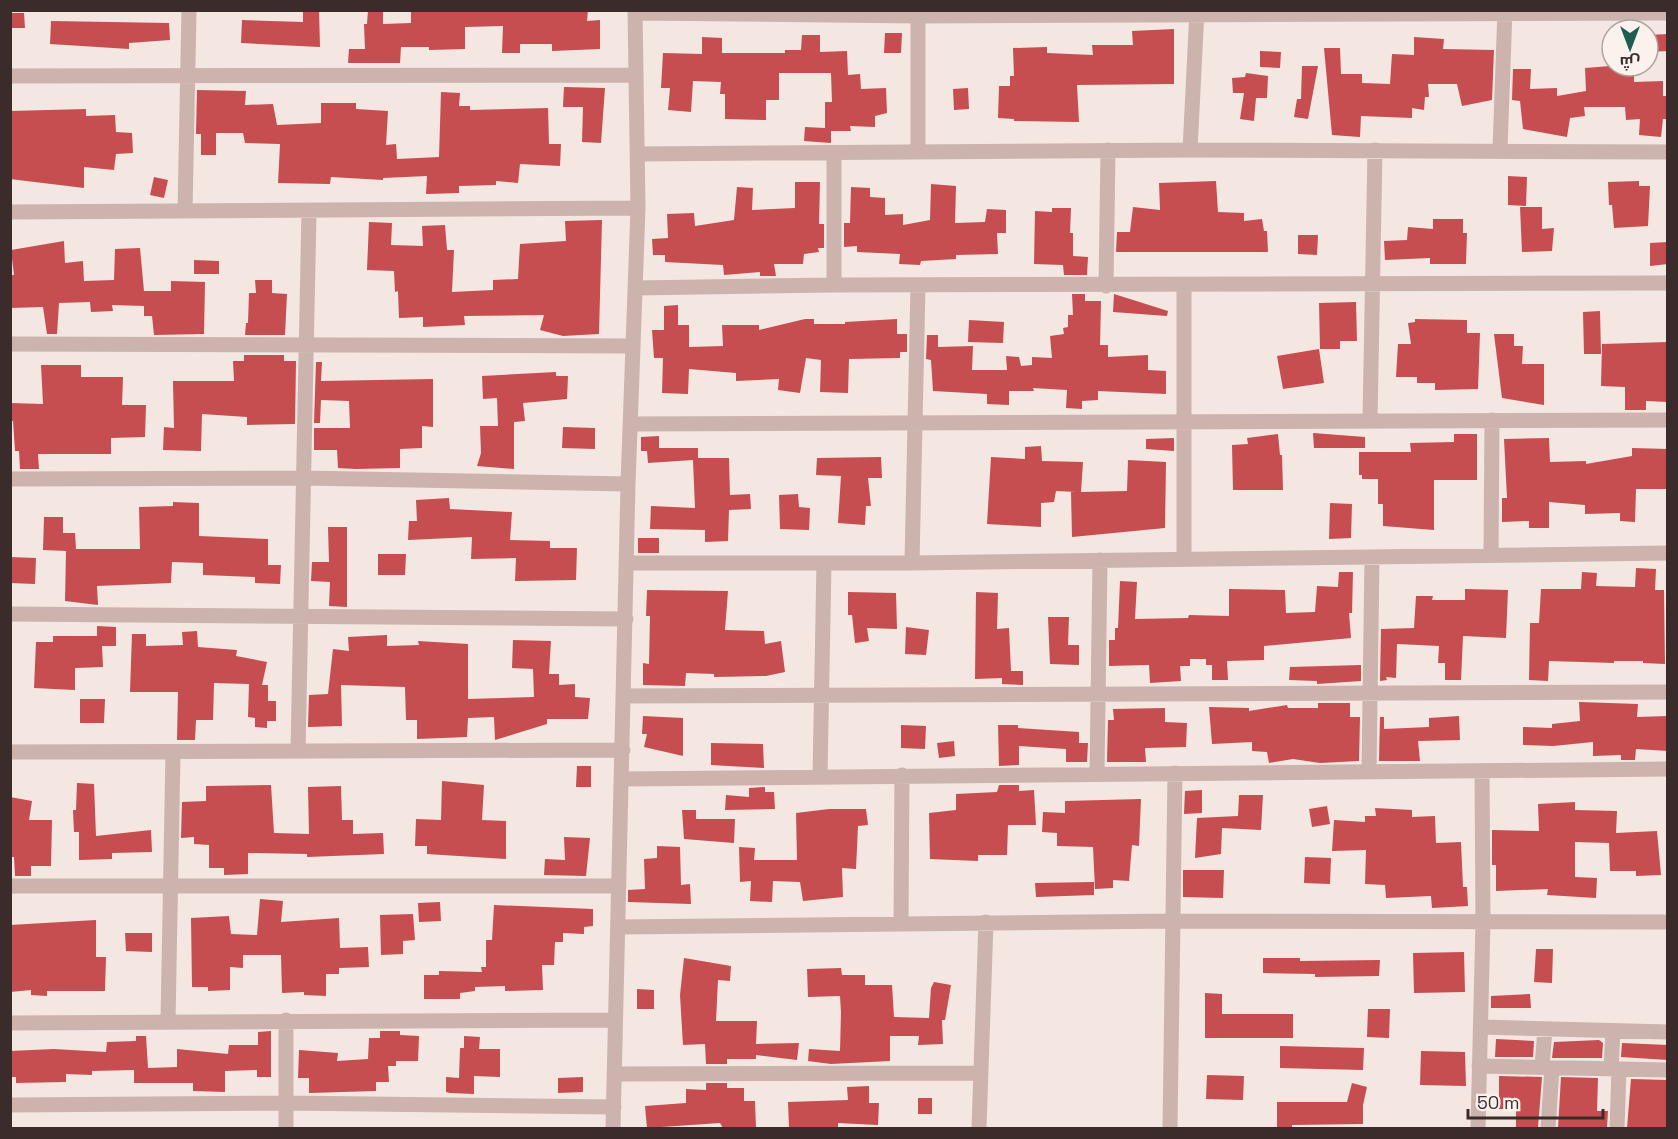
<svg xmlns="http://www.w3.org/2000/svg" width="1678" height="1139" font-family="'Space Grotesk',Cairo,sans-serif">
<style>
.building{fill:#c64d50}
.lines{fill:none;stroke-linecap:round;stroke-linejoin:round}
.street{stroke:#ccb3ad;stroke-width:15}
</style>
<rect width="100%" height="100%" fill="#f4e6e1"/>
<!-- building -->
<path class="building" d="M303,10H319L320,47L241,43L242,20L303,22Z
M368,10H383V24L411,23V10H588L587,21L600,20V49L552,51V44H520V53H502L503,26L465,27V49L429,50V47H401L400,63H348L349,49H365L364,24H367Z
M10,13H24L25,28H10Z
M51,21L169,23L170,40L129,43V49L50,44Z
M1174,29V84L1077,85L1079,122L1014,121V119L998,118L999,86H1010V76H1014L1013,48L1047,47V53L1093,55L1092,45H1133L1132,31Z
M885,33H902L901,53H884Z
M1668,34V51L1648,52V35Z
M802,35H820V52L847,51L848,75L860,74L861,89L886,88L887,113L875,116V127L850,126L851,131H831V143L804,141L805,127L825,128V102H832L831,73H779V100H766V120L725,119V94H720L721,82L693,81L691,112L668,110L670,88H661L663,53L702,54V37L722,38V53H785V50H801Z
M1414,37L1444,39L1443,49L1494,50L1492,100L1462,106L1457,84H1428L1429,97H1425L1424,110L1412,108V118L1361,116L1360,137L1332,135L1324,48H1340L1341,74H1362V83L1390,84L1392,54L1414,55Z
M1260,51L1281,52L1280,68L1260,67Z
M1302,66H1318L1308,119L1294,117L1297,99H1301Z
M1610,66H1634V82L1663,81V96H1668V119H1663L1661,137L1639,135L1640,119L1626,120L1625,107H1584L1585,116L1570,118L1567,137L1523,129L1520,101L1512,100L1513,69H1531L1530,89L1557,88V96L1586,91L1585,68Z
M1246,73L1268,76L1267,98H1256L1254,121L1240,119L1244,93H1233L1232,78L1245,77Z
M564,87L605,88L601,143L582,142L583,107H563Z
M968,88L969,109L954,110L953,89Z
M197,90L246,91L245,105L273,104L277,125L321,123V103H356V109L388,111L386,145L396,144L397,159L439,157L441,92L460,93L459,106H470V110L548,108L549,144H561L560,166L520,164L518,183L496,181V185L459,186V193L426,194L427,176L383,178V180L331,177L330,184L278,183L280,144L245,143L243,133H216V155H201V134H196Z
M86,109V116L115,115L116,132L132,133L133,153L116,154L114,170L84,167V188L10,179V111Z
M1508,176L1527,177L1526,206L1508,205Z
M154,177L168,180L164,198L150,195Z
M1216,181L1218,212L1244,213V221L1262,219L1264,231H1267L1268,252H1116L1117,232H1130L1133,207L1160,210L1159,183Z
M1639,181V186H1650L1648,226L1614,228L1612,205H1609L1608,182Z
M795,182H820L819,224H824V248H818L819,252L804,254L803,264H774L776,276H760V272L724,275L723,265L665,262V255H653L652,239L668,238L667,214L694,213L695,226L734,220L737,187L753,188L752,210L795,208Z
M931,184L956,186L955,223L985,222L987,209L1006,210V233H997L998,254L956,255V259L921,261L920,265L899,264L900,254L857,252V246L844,247V223H850L851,187L870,188V197L885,198V215L903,214V225L930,220Z
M1520,207H1542V229L1554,228L1552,251L1522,252Z
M1052,208H1071L1070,233H1073V256L1088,257L1087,275H1064L1063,265L1034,264L1035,211L1052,212Z
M1433,219H1463V233H1467L1466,264H1430V258L1385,260L1384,241L1407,240L1408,227L1433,229Z
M602,220L599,334L563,336L540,330L544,315L464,316L465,325L423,327V317L399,318L398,291L395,292L394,271L367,270L369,222L392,223L391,245L423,246L422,226L445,225L447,250H454L452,292L493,290V280L518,279L520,244L566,241L565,221Z
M1298,235H1318L1317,255L1298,254Z
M64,241L65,263L83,261L84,281L114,280L115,249L140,248L144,291H171V281L205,282L204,334L154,335L152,316H144V306L112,305L113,311L91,312L90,302L59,303L57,334H47L43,307L10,308V275H14L11,250Z
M1668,242V264L1650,266V243Z
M194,260L219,261V274H194Z
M255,280H272V293L287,294L285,335H245L246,323H248L249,293H256Z
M1072,294H1085V301H1101L1100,345H1108V357L1148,355V370L1166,371V394L1098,391V400L1082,401V409L1066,408L1067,390L1033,388L1034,391H1009V405L987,404V394L933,391L931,360L926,359L927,335H938V347L973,346L972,370H1007L1006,356L1019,357L1021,366L1032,365V357L1052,358L1050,336L1064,334L1063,328L1068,327V315H1073Z
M1114,294L1168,311L1167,316L1113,312Z
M1356,302L1357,341H1340V349H1320L1319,303Z
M678,305V325H689V347L723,346L722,325H759V330L805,319H814V324H845V322L897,319V334H907V352H900V358L849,359L848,393L820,392L821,360L806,358L800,393L778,390L779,379L736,381V373L689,369L688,394L662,393L663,358H654L652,330H664V306Z
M1600,311L1601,354H1584L1583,312Z
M1415,319L1467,320V333H1480L1478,389L1435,390V383H1417V377H1396L1398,344H1411L1408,323L1415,322Z
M969,320L1004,322L1003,343L968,342Z
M1494,334H1514V346H1523L1522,364H1544V405L1502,398Z
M1668,342V402L1646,401V410H1625V387L1601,386L1602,344Z
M1319,349L1324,383L1283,389L1277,356Z
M244,355H284V361H296L295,424L247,425V417L202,414L201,451L163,450L164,427L174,428L173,381H234L233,361H244Z
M316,362H322L321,381L433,379V427L422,426V448L400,449V468L356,469L338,468L337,450H314V428H350L349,401L321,400L320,423H314Z
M41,365H81V377H123L122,405H146L145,437L111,438V454H38L39,469H20L19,451H15L13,421H10V403L43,404Z
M556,372V376H568L567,399L523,403L525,421L514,422V469L477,466L481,453L480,426H498L497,398L483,399L482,376Z
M563,427L595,428V449L562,448Z
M1313,433L1365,437V448H1314Z
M1278,434L1280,455H1282L1283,490H1233L1232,445L1248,444L1247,438Z
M1454,434H1477V480H1434V530L1383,526V504H1378V479H1362V475H1359V452H1411L1410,443L1454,442Z
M659,436V448H698V458H729L730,495L750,494L751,509L729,510L728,541L705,542V530L650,529L651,506L695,508L693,460L648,463L647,451H641V437Z
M1174,438V451L1146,449V439Z
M1549,438L1550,462L1586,461V464L1632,456V448L1668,449V489H1636L1635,522L1620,521V513L1585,514V505L1549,502V528H1529V521L1502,522V498H1507L1504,439Z
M1041,446L1042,461L1083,462L1081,492L1127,491L1128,460L1166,462L1165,528L1072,537L1071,492H1076L1056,491L1054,502L1041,503V527L987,524L991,457L1025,459V447Z
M881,457L882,478H868L871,506H866L865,525L838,523L841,476L816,475L817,458Z
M798,494L799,507L810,508L809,530L780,529L779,495Z
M449,498L450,509L512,512L510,540L550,541V548H577L576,580L515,581L516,558L471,559L472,537L408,540L409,521H417L416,500Z
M173,502L199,503V536L268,539V565H281L280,584L255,583V577L203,575V563L172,562L171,583L97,586L98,605L65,601L66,551L43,550L44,517H63V533H75L76,549H140L139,507L173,506Z
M1330,503L1352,504L1351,538L1329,539Z
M328,527H347V607L329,606L330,582L311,581L312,562H329Z
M638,538H659V553H638Z
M378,554H406L405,575H378Z
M10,557L36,558L35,584L10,583Z
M1636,568L1656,569L1655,590H1664L1665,664L1643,663V661H1614V663L1549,661L1548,681L1529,680L1530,623H1539L1541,589H1581L1582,572L1597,573L1596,586L1635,587Z
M1339,572H1353L1352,613H1349L1351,638L1264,646V660L1227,661L1228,680H1212V665H1206V659H1190V666H1180L1181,681L1150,683L1149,665L1109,666V640H1115V628H1118L1120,581L1137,582L1135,619L1188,618L1189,615L1229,616V589L1285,590L1286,613L1315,612L1317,586L1338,587Z
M1465,589L1508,590L1506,638L1463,636L1461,680H1445V663H1438L1439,646L1397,644L1396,678L1386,677L1387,680L1380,681L1381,629L1414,628L1416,596H1433L1432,600H1465Z
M647,590L728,591L725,630L764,631L765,644L781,641L785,672L766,676L714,677V674L686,673L685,686L643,685V663L649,664L650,616H646Z
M848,592L896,593L897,629L867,628L869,641L855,643L852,615H848Z
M976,592L998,593L997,629L1009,628L1011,671H1023V685L1002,684V678L975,679Z
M1048,617H1069L1068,645H1079V665L1050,664Z
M97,626L116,627V646H102L103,667L75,668V690L34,688L36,642H53V636H97Z
M906,627L929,630L926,655L905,654Z
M197,631L198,647L237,650L236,656L267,662L262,685H268V701H276V721H267V728L255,727V718L248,717L249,684L214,683L213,720H196L195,740H177L178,692H130L132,634H146V646L183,645L182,632Z
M387,635V646L419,645L418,641L468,644V699L534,697L533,669L512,668L513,640L551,641L549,674H559V685L575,684V697L590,698L588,719H547V724L495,740L494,717L468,718L467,737L417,739V720H406L405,687L341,685L342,726L308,727L309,695L328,694L333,649L349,651L348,637Z
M1361,665V681L1317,684V681L1289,680L1290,667Z
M80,699H105L104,723H80Z
M1579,702L1638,704L1637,717L1668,716V751L1636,749L1635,760H1621V755L1593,756V742L1553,746L1523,745V727L1552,728V724L1580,721Z
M1318,703H1350V717H1360L1359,761L1320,763L1293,759L1269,763L1267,752L1252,751V742L1212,744L1209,707L1249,708V711L1287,705L1288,708H1318Z
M1165,708V722L1187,723L1186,747L1145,748L1146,762H1107L1108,720H1114L1113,709Z
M643,716L683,718V756L644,747L647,734H642Z
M1459,716L1460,740L1418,741L1420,761H1379L1380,717H1384V729L1429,727V718Z
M901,725L926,726L925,749L901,748Z
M998,725H1018V728L1079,732V743H1088L1087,762H1066V749L1019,746V765L999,766Z
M954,741L955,756L939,758L937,743Z
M711,743L763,744L764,768L711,765Z
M577,766H591V787H576Z
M442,781L484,785L482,820L506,821V859L427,854V846H415L416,819L441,820Z
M77,783L94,784L96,836L151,830L152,852L112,853V859L79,860V832H74L73,810H76Z
M271,785L274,833L309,834L308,787L341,786L342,820H353V834L383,833L384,854L307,857V854L248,853V874L224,875V868H209V845L194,844V837L181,838L182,802L206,801V786Z
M999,785H1019V791L1034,790L1036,825H1008L1007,855H978V861L930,859L929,813L956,810V794L997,792Z
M765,787V792H774L775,809L725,810L726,795L749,797V788Z
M1202,790V813L1184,814L1185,791Z
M1239,795H1263L1261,830L1222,828L1221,854L1195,858L1197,818L1238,816Z
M10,797L32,801L29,820H52L51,866H31V876H15L14,857H10Z
M1141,799L1139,846L1132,845L1129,881L1113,880V888L1095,889L1093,847L1057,846V833L1042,832L1043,812L1065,813V801Z
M1575,802V810L1617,811L1616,833L1657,831L1661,875L1636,876V871H1610L1609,843L1575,842V877L1597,878L1596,898L1547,895L1548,889L1496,891V865H1492V830L1539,831L1538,804Z
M1327,806L1330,824L1312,827L1309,809Z
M1375,808L1412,810V817L1435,816L1436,843L1461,842L1463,887H1467L1468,906L1432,908L1431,896L1386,898L1385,885L1365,884L1366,850L1332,851L1334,820L1365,822V816H1376Z
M829,809H866L868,825L858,826L856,869L842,868L843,897L803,901L800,882L773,881L772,902L750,901L751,881L740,882L739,847L755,848L754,860H797L796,813Z
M682,810H696V819H735L734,843L684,839Z
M564,837L590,838L586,876L544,875L545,859L565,860Z
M657,846L680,847L681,885L690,884L691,904L628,902V890L645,889L644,859L657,858Z
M1305,857L1331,858L1330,884L1304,883Z
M1183,870H1224L1223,898L1183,897Z
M1094,882V895L1036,897L1035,883Z
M260,899L283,901L281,922L339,918L340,948L368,947L369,967L339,968V974H326V996L304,995V992L282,993L281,955H243V968L230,967V990L208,991V987H192L191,918L229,916L231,934L257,935Z
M440,902L441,921L419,922L418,903Z
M494,905L593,909V926L584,927V934L563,933V942H555L554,965H542L543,990L505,991V986L475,987V991L460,993V999H424V975H439V971L482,972L481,967H486V940H492Z
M413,914L415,940L403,941V954L381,955L380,915Z
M96,920V957H106L105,991H47V996L31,995V990L10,992V925Z
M125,933H152V952L126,951Z
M1536,949H1553L1552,983L1534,982Z
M1464,952L1465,992L1414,993L1413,953Z
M684,958L731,966L730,981L718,980L716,1021H757L756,1044L799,1043L797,1060L756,1055V1059H727V1064H706L705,1044L683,1045L680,995Z
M1263,958H1300V961L1380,960L1379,976L1315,977V974L1263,973Z
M841,968L842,975H865V985H892L894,1017L929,1018L931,988L934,982L951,985L945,1020H942L943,1044L918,1045L919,1036H890V1061L831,1064L808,1061L809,1049L840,1051L841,1013L840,996L808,997L807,969Z
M637,989L654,990V1009H637Z
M1205,993L1222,994V1014H1293V1038H1205Z
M1530,994L1531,1008H1491V996Z
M1368,1009H1390L1389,1038L1367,1037Z
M271,1031V1077H257V1070L225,1071V1092L193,1091V1083H134V1070L92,1071V1075L66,1074V1082L16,1083V1077H10V1051L54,1049L106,1052L107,1042L136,1041V1036H146L148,1068L177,1067V1049L228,1054L229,1045H258V1032Z
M380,1031H400V1035L419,1036L418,1061H396V1066H388L389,1082H376V1091L309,1093V1078H298L299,1050L338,1053L337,1061L368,1059L369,1038H380Z
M464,1036L480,1037L479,1049H500V1077L474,1076V1094L450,1093L446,1092V1077L459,1078L460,1048H464Z
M1496,1039L1534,1041L1533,1057H1495Z
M1599,1040L1603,1043L1602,1058H1552L1554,1042Z
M1622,1043L1668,1045V1060L1621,1057Z
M1280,1046L1364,1048L1363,1070L1280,1068Z
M1421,1051L1465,1052L1466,1086L1420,1085Z
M1207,1075L1244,1076L1243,1100L1206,1099Z
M1499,1076L1542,1077L1538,1128H1516V1109H1499Z
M583,1077V1092L558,1093V1078Z
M1561,1077L1598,1078L1597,1111H1608L1607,1128H1558Z
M1631,1079L1668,1080V1128H1627Z
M706,1083H727V1088H744V1101H755L756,1128H723L720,1123L647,1128L645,1106L686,1103V1089L706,1090Z
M1352,1083L1367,1087L1363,1105V1124L1292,1125V1128H1277V1102H1347Z
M869,1086V1103H879L878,1125L838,1123V1128H789L788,1102L848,1100L847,1087Z
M918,1098H932V1114H918Z"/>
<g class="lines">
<!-- street -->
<path class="street" d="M635,13L918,16L1668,13
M10,76L635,75
M1500,149L1505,10
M1190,150L1197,10
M918,152V10
M638,154L1190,150L1668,152
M185,210L189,10
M10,212L638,208
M834,285V153
M1106,286L1108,150
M635,288L834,285L1668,283
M10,344L632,346
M1370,420L1375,150
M631,424L1668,420
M10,479L302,478L628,484
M1491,555L1492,420
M1184,559V284
M627,563H912L1668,553
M912,563L918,286
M10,614L626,619
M625,696L1668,692
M298,751L309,211
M10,752L623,750
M1369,771L1372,557
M1097,774L1100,560
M820,777L824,563
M622,779L1668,769
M10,886H619
M901,923L902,775
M619,927L1172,921L1668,922
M286,1020V1128
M168,1021L173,753
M10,1023L615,1020
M1481,1027L1668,1032
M1479,1066L1668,1070
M1542,1067L1545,1029
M1611,1069L1613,1031
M614,1074L980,1073
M10,1105L286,1103L614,1107
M613,1128L628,484L638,208L635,10
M979,1128L986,922
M1170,1128L1175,773
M1478,1128L1483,922L1482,772
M1548,1128L1552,1068
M1617,1128L1619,1069"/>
</g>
<!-- border -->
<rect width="1678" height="1139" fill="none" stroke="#3b2c2b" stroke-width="24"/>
<!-- north arrow -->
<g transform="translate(1630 48) rotate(180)"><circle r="28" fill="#fbf2ee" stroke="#aea3a0" stroke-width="1.5"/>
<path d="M0-4.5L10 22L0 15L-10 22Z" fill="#205d51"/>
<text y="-9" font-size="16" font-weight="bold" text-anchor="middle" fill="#3b2c2b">ش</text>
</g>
<!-- scale -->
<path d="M1468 1109v9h135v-9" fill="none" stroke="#3b2c2b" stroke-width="3"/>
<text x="1477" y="1109" font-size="18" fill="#3b2c2b" stroke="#fbf2ee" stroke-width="4.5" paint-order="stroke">50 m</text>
</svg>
